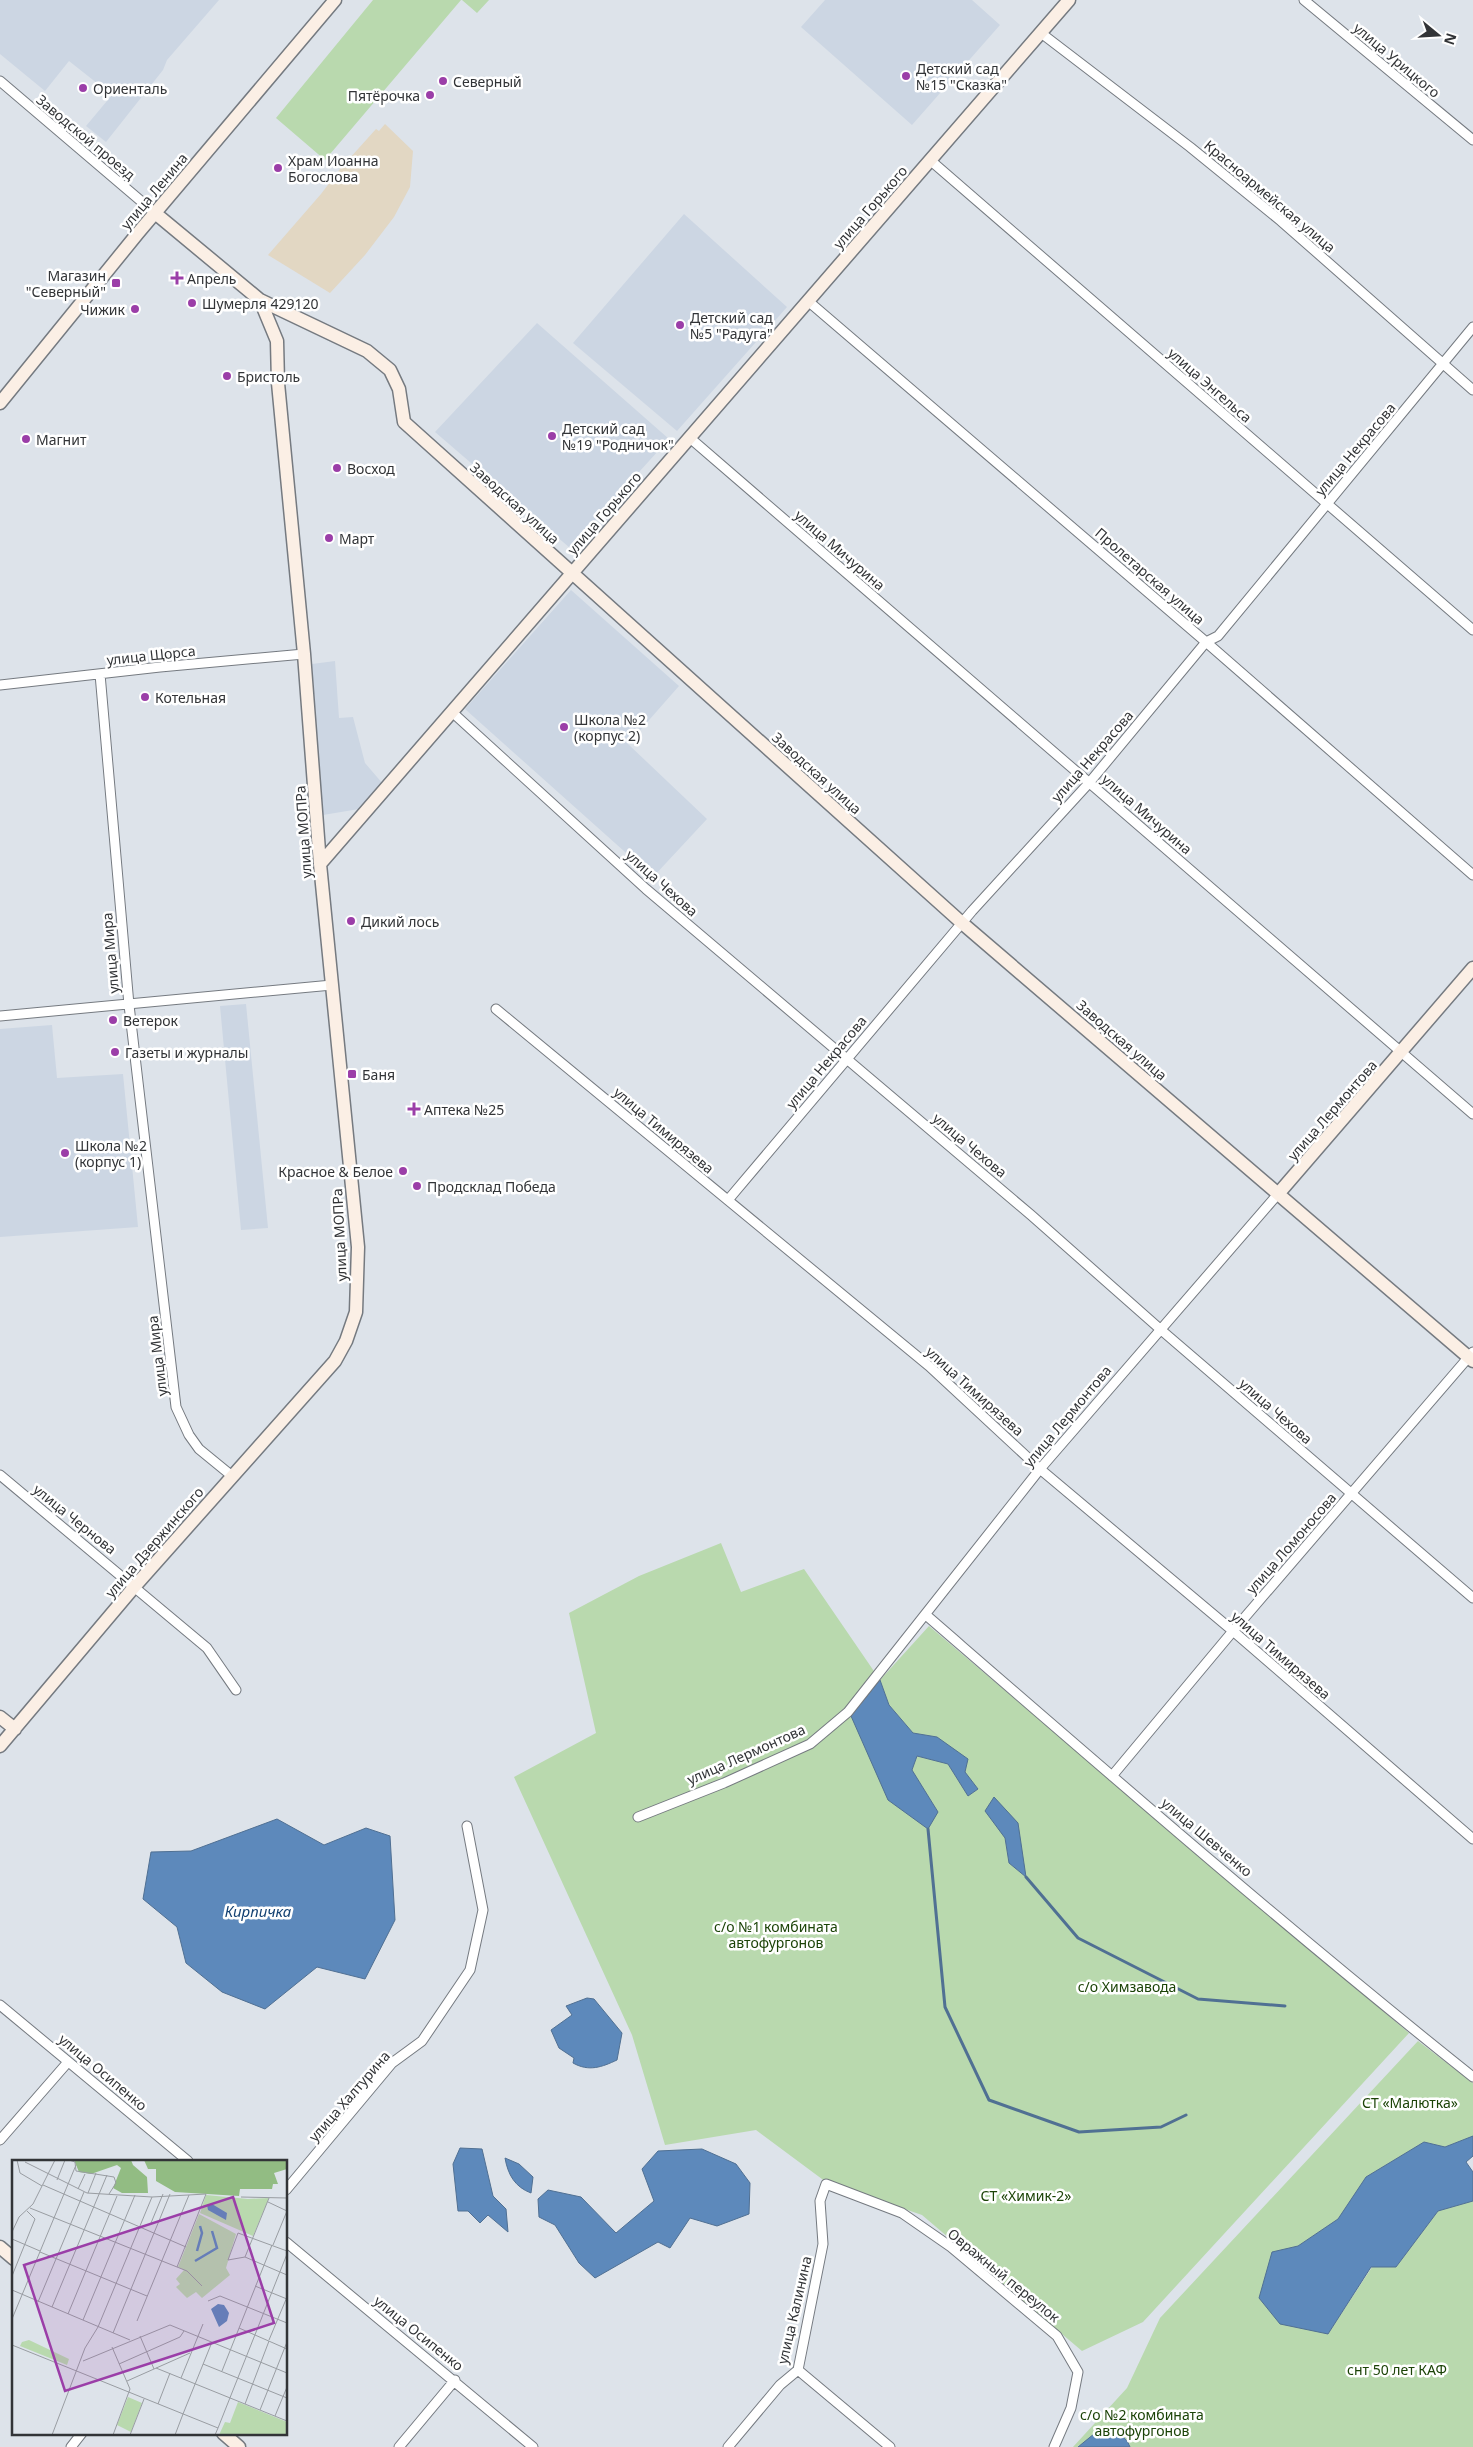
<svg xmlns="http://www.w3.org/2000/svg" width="1473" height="2447" font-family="'Noto Sans',sans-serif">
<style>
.commercial{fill:#e2d7c3}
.built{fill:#ccd6e3}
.green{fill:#b9d9ae;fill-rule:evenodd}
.water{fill:#5d89bb;stroke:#507093}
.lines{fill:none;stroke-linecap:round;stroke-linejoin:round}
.stream{stroke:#507093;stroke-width:3}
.street-casing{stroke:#757a80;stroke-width:11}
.secondary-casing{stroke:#757a80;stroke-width:15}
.street{stroke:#fff;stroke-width:9}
.secondary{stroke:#fbefe5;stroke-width:12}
.poi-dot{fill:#9b3ea8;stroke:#fff;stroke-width:2}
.labels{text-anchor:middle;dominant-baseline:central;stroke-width:5;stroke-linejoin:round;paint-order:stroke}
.street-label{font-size:14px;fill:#323437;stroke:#fff}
.poi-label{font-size:14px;fill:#323437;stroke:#fff;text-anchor:start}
.park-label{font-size:14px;fill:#1b4307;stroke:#fff}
.water-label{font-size:15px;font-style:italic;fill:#144273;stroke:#fff}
.inset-river{fill:none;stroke:#5d89bb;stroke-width:2.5}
.inset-road{fill:none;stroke:#999da2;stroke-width:1}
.view{fill:#9b3ea8;fill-opacity:0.15;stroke:#9b3ea8;stroke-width:2.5}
.inset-edge{fill:none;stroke:#323437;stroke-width:2.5}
</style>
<rect width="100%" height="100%" fill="#dde3ea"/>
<!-- commercial -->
<path class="commercial" d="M385,124L413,151L410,187L394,217L365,255L330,293L268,255L321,194L340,169L376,129L379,131Z"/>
<!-- built -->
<path class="built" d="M0,0H219L167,60L163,70L106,142L86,126L112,95L69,61L45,91L0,54Z
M825,0H972L1000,25L912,125L801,27Z
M684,214L787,307L677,431L573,343Z
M537,323L669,439L570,548L435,432Z
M571,590L679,686L628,744L707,819L653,877L465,709Z
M335,661L339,718L353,717L365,763L383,784L359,809L323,815L312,664Z
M246,1004L268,1228L241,1230L220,1006Z
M52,1025L57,1078L123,1074L138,1227L0,1237V1029Z"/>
<!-- green -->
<path class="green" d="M373,0H461L325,160L276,118Z
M462,0H489L477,13Z
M721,1543L741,1592L804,1569L880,1680L929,1626L1409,2033L1143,2322L1082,2351L922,2215L826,2182L756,2130L665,2145L632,2035L514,1777L596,1733L569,1613L639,1576ZM880,1680L889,1705L913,1733L937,1737L978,1789L968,1796L948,1764L917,1756L912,1770L938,1812L851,1716ZM1005,1838L1026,1877L1009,1863Z
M1418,2041L1473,2083V2136L1445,2147L1424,2142L1366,2177L1338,2219L1298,2246L1272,2253L1328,2334L1372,2267H1396L1438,2211L1473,2201V2447H1130L1129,2443L1079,2445L1078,2447H1073L1127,2388L1160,2318Z"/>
<!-- water -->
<path class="water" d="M880,1680L889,1705L913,1733L937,1737L968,1759L965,1772L978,1789L968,1796L948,1764L917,1756L912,1770L938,1812L928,1829L888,1800L851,1716Z
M994,1797L1018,1823L1026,1877L1009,1863L1005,1838L985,1811Z
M277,1819L324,1845L366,1828L390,1836L395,1920L365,1979L317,1967L265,2009L222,1992L186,1963L177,1927L143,1899L151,1852L191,1851Z
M587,1998L594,1999L622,2033L617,2060C602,2067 589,2072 573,2063L574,2058L559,2048L551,2030L572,2015L566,2006Z
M1473,2136V2156L1466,2162L1473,2172V2201L1438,2211L1396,2267H1371L1328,2334L1280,2324L1259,2298L1272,2252L1298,2246L1338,2219L1366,2177L1424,2142L1445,2147Z
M460,2148L482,2149L493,2196L506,2209L508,2232L488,2215L480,2223L468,2211H458L453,2164Z
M702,2149L736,2164L750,2183L749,2214L717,2226L690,2218L670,2248L658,2242L595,2278L579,2263L555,2225L539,2217L538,2199L548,2190L581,2197L616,2233L654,2201L642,2169L658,2151Z
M505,2158L519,2164L533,2177L531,2193C515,2187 508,2175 505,2158Z
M1100,2429C1111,2430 1126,2434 1130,2447H1078Z"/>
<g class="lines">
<!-- stream -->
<path class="stream" d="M928,1829L945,2007L989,2100L1079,2132L1161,2127L1186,2115
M1026,1877L1078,1938L1198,1999L1285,2006"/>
<defs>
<path id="street" d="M1304,0L1473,140
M1041,33L1190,147L1281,221L1473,390
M0,81L155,213
M930,160L1473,630
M808,301L1206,642L1473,875
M690,438L1473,1114
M100,674L129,1005L176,1407L189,1435L199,1449L232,1476
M0,685L160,667L304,654
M452,712L646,889L1031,1215L1160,1329L1473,1598
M496,1009L929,1366L1040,1469L1233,1631L1473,1839
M0,1016L332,985
M728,1200L972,911L1089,783L1206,642L1218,636L1473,327
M0,1475L207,1648L236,1690
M926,1615C1106,1771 1286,1928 1473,2077
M1112,1776L1233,1631L1473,1352
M638,1817L724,1783L810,1744L848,1712L1040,1469L1278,1194
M0,2005L188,2161
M0,2140L68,2062
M286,2190L392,2063L422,2041L470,1970L483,1910L467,1826
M286,2242L533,2447
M798,2370L890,2447
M71,2447L82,2433
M399,2447L455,2380
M728,2447L780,2385L798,2370L823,2244L820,2201L826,2184L902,2213L951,2247L1057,2336L1078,2372L1071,2408L1054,2447"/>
<path id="secondary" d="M155,213L260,300L367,351L390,370L399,389L404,422L962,923L1473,1361
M0,403L138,233L335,0
M320,864L1069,0
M1278,1194L1473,968
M0,1717L15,1729
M0,1746L135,1586L335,1361L346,1341L356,1312L358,1247L320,864L304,654L278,383L277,341L260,300
M0,2247L14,2259
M223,2433L239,2447"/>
</defs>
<!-- street casing -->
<use href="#street" class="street-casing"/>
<!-- secondary casing -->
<use href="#secondary" class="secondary-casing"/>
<!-- street -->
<use href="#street" class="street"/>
<!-- secondary -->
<use href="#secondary" class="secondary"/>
</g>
<!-- markers -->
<g class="poi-dot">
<circle cx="906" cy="76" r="5"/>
<circle cx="443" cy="81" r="5"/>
<circle cx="83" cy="88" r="5"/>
<circle cx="430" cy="95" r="5"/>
<circle cx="278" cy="168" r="5"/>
<path d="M174.5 270.5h5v5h5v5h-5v5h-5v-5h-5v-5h5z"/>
<rect x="111" y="278" width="10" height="10" rx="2.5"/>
<circle cx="192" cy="303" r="5"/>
<circle cx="135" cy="309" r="5"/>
<circle cx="680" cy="325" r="5"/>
<circle cx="227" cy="376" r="5"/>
<circle cx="552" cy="436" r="5"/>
<circle cx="26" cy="439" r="5"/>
<circle cx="337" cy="468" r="5"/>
<circle cx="329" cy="538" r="5"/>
<circle cx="145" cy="697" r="5"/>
<circle cx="564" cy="727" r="5"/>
<circle cx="351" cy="921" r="5"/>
<circle cx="113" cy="1020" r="5"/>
<circle cx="115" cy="1052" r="5"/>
<rect x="347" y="1069" width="10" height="10" rx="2.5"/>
<path d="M411.5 1101.5h5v5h5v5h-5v5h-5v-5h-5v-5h5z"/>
<circle cx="65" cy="1153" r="5"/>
<circle cx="403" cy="1171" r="5"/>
<circle cx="417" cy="1186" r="5"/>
</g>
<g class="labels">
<!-- street labels -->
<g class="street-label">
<text transform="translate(1397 60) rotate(40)">улица Урицкого</text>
<text transform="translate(86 137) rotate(40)">Заводской проезд</text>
<text transform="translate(154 191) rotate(-50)">улица Ленина</text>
<text transform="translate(1270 196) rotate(40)">Красноармейская улица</text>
<text transform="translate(870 207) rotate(-49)">улица Горького</text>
<text transform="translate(1210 385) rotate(41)">улица Энгельса</text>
<text transform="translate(1355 449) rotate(-50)">улица Некрасова</text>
<text transform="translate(515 503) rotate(42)">Заводская улица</text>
<text transform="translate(604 513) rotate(-49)">улица Горького</text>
<text transform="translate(840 550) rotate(41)">улица Мичурина</text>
<text transform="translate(1150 576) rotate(41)">Пролетарская улица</text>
<text transform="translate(151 655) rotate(-6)">улица Щорса</text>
<text transform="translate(1092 756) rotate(-49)">улица Некрасова</text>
<text transform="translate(817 773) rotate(42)">Заводская улица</text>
<text transform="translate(1147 814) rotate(41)">улица Мичурина</text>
<text transform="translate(303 832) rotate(-94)">улица МОПРа</text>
<text transform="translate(662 883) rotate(42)">улица Чехова</text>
<text transform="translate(110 953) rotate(-95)">улица Мира</text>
<text transform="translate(1122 1040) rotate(41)">Заводская улица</text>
<text transform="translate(826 1062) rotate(-50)">улица Некрасова</text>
<text transform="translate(1332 1110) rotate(-49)">улица Лермонтова</text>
<text transform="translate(664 1130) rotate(40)">улица Тимирязева</text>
<text transform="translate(970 1145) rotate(40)">улица Чехова</text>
<text transform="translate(339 1235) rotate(-93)">улица МОПРа</text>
<text transform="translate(157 1356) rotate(-97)">улица Мира</text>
<text transform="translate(975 1391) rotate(42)">улица Тимирязева</text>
<text transform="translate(1276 1411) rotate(41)">улица Чехова</text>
<text transform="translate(1067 1416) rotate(-50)">улица Лермонтова</text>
<text transform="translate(75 1519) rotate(39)">улица Чернова</text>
<text transform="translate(154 1542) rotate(-49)">улица Дзержинского</text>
<text transform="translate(1291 1543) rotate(-49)">улица Ломоносова</text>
<text transform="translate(1281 1655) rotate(41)">улица Тимирязева</text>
<text transform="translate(746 1754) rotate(-24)">улица Лермонтова</text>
<text transform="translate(1207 1837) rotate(40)">улица Шевченко</text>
<text transform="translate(103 2072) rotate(40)">улица Осипенко</text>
<text transform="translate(349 2096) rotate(-49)">улица Халтурина</text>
<text transform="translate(1004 2275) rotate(39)">Овражный переулок</text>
<text transform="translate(794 2310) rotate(-77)">улица Калинина</text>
<text transform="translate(419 2333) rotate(39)">улица Осипенко</text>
</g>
<!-- poi labels -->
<g class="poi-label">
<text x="916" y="68">Детский сад<tspan x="916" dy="16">№15 "Сказка"</tspan></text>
<text x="453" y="81">Северный</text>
<text x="93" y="88">Ориенталь</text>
<text x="420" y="95" text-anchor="end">Пятёрочка</text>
<text x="288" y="160">Храм Иоанна<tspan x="288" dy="16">Богослова</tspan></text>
<text x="106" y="275" text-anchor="end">Магазин<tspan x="106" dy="16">"Северный"</tspan></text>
<text x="187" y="278">Апрель</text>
<text x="202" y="303">Шумерля 429120</text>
<text x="125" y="309" text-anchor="end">Чижик</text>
<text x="690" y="317">Детский сад<tspan x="690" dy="16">№5 "Радуга"</tspan></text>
<text x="237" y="376">Бристоль</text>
<text x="562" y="428">Детский сад<tspan x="562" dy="16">№19 "Родничок"</tspan></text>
<text x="36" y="439">Магнит</text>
<text x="347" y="468">Восход</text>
<text x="339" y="538">Март</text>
<text x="155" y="697">Котельная</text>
<text x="574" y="719">Школа №2<tspan x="574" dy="16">(корпус 2)</tspan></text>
<text x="361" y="921">Дикий лось</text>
<text x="123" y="1020">Ветерок</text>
<text x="125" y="1052">Газеты и журналы</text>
<text x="362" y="1074">Баня</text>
<text x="424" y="1109">Аптека №25</text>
<text x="75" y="1145">Школа №2<tspan x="75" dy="16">(корпус 1)</tspan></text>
<text x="393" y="1171" text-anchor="end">Красное &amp; Белое</text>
<text x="427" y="1186">Продсклад Победа</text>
</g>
<!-- park labels -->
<g class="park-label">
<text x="776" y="1926">с/о №1 комбината<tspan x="776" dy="16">автофургонов</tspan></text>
<text x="1127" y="1986">с/о Химзавода</text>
<text x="1410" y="2102">СТ «Малютка»</text>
<text x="1026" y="2195">СТ «Химик-2»</text>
<text x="1397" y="2369">снт 50 лет КАФ</text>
<text x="1142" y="2414">с/о №2 комбината<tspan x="1142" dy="16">автофургонов</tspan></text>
</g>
<!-- water labels -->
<g class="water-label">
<text x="258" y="1911">Кирпичка</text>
</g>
</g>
<!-- overview -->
<g transform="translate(12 2160)">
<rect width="275" height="275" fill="#dde3ea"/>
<path d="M194,35L236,39L257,38L241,76L188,53ZM187,54L224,74L214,108L218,115L190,138L184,132L175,138L164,127L168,124L164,119L172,110L166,107ZM17,180L57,199L55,205L8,186L10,182ZM116,237L130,243L119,272L105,265ZM226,242L275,262V275H207L213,262L218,263Z" fill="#b9d9ae"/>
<path d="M62,0H119L121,5L135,17L136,33H110L101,28L109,8L105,5L79,14L67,12ZM132,0H275V9L262,13L266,24H261L260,29H228L227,36L163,32L144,21V9H136Z" fill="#92bc83"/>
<path d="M200,44L215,53L214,60L196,50L195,45ZM206,144L212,145L217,153L215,161L207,167L199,149Z" fill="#5d89bb"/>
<path class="inset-river" d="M185,91L190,73L188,66M183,101L205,88L200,71"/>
<path class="inset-road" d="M5,0L8,13L30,26M57,0L63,2L64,11L102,17L104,23L97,34M13,2L75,33L140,37L194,34L165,107M45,20L53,0M31,25L174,87M66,29L73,14M76,33L84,13M229,37L275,38M256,42L275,51M18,48L175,111L190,126M139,63L151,34M0,72L7,57L21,44L43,0M0,79L28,91M261,85L275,51M275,91L226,73L216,100L233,97L275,115M28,92L135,136M233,97L257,38M0,116L23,59L15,51M243,126L275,139M0,130L118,180M196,141L208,136L275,163M26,142L72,32M40,147L95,15M56,154L105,36M0,159L64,5M71,160L123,35M125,161L177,35M227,168L275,189M101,173L158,34M128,176L142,209M257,180L275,137M0,185L206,268L203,275M100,187L118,229L101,275M71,201L158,165L275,213M107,204L168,177L172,171M191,204L275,238M144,208L275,261M210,211L260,85M169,218L191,164M115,221L178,193M146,244L158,213M233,244L257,181M248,250L275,182M171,254L200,182M263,256L275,227M206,268L275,94M40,275L73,188L86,167L140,37M118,275L132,239M163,275L171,254"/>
<path class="view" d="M221,37L262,163L53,231L12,105Z"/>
<rect width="275" height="275" class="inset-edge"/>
</g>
<!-- north arrow -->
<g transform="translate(1438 35) rotate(108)" stroke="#ffffff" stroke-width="4" paint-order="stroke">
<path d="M0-4L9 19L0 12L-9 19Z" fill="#323437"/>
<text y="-8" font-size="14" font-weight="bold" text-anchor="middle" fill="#323437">N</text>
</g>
</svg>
